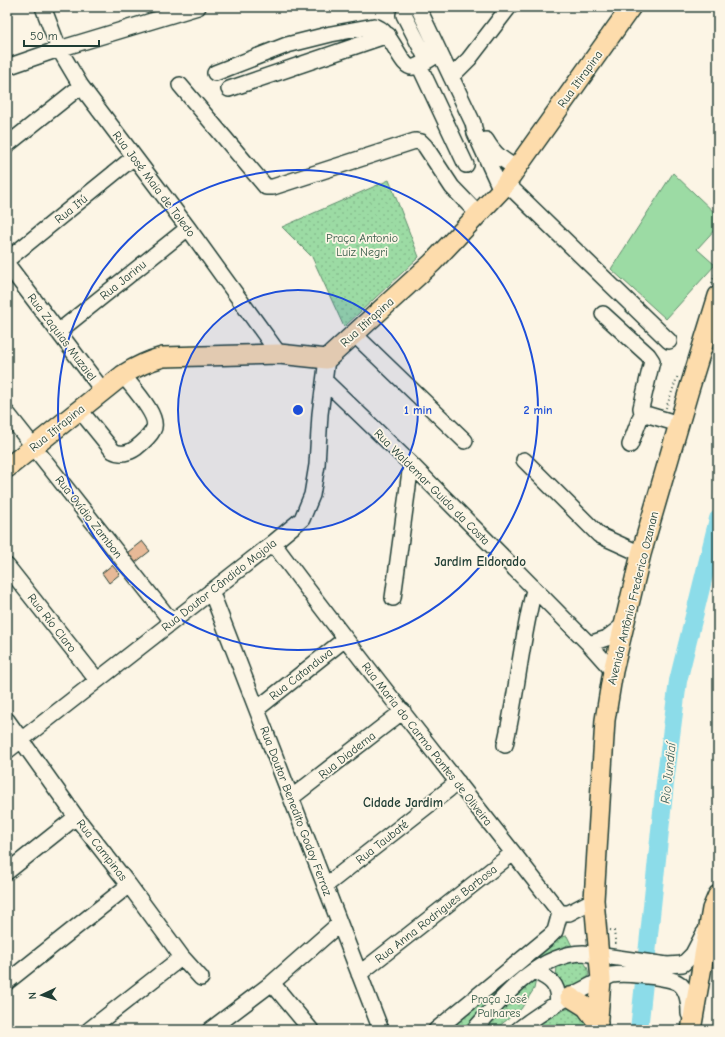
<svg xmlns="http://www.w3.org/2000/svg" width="725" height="1037" font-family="'Comic Neue',sans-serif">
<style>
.grass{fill:url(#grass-dots);stroke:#5e8c6c}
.garden{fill:#9cdba4;stroke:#5e8c6c}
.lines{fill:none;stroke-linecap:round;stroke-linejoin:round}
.river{stroke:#8cdce9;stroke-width:18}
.building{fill:#e7b997;stroke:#1f3d34}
.minor-casing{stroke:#1f3d34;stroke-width:18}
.major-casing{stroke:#1f3d34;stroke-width:22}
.path{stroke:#1f3d34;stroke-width:2;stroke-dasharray:1 3;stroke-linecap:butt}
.minor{stroke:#fcf5e5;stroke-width:15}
.major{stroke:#fddcac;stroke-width:19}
.ring{fill:none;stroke:#1d4ed8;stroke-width:2}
.labels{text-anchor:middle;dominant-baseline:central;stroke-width:3.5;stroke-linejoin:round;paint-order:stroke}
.street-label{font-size:12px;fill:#1f3d34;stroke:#fcf5e5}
.park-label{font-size:12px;fill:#385d4a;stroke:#fcf5e5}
.neighbourhood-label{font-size:13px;font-weight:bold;fill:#1f3d34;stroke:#fcf5e5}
.water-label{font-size:13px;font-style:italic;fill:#355d58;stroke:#fcf5e5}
.centre{fill:#1d4ed8;stroke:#fcf5e5;stroke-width:2}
.ring-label{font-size:12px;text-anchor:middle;font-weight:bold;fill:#1d4ed8;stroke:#fcf5e5;stroke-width:3.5;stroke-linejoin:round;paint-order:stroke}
</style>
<defs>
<pattern id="grass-dots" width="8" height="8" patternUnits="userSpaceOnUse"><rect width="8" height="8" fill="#9cdba4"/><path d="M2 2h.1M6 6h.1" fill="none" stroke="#86bd8e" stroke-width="1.8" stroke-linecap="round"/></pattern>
</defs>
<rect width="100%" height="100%" fill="#fcf5e5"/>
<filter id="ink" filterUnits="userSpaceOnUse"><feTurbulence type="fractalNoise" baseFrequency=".025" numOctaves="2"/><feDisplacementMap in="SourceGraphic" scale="8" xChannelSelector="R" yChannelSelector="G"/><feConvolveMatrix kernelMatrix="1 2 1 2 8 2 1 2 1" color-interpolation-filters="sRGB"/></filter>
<g filter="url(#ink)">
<!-- grass -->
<path class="grass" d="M389,180L419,257L344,327L312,257L282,227Z
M567,936L572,946L567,945L538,969L534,989L521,1009L494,1030H443L560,937Z
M578,956C586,963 591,970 587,981L569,989L560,986L556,978L557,965Z
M585,1004L594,1030H524L545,1015Z"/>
<!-- garden -->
<path class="garden" d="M673,173L718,216V226L697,249L715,265L666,319L611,269Z"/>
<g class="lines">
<!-- river -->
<path class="river" d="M639,1030L665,783L678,681L718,519"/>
</g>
<!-- building -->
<path class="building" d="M142,541L150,551L131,566L123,556Z
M112,565L120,574L109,583L102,573Z"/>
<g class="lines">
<defs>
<path id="minor" d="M43,7L59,49L81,86L188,228L279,354
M406,7L404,15L427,60
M418,7L473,123L475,133L501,190
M419,65L466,165
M7,67L59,49L198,7
M215,73L287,45L331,34L374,26C393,30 400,70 414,67C423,65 432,57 440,53
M451,77L469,59L509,7
M180,85L266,187H273L415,141L421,142L425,146L452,187L479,215
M229,89L388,35
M486,140C494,154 502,160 517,168
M7,145L81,86
M506,183L669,341
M7,260L134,157
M7,264L103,391
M603,314L648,355L652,361L641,408L642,413L679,424
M58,332L188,228
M354,334L465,441
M325,381L411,464L589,644L613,671
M79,409L113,451C120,455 129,453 136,448C141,444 150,436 153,430C161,417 131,386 123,375
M7,413L171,621
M630,445L642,413
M524,460L599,535L641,554
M273,543C366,669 465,790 560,913
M7,566L97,680
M211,591L381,1030
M393,598L411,464
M589,644L607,638L625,624
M257,709L345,639
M7,720L76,817L129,885L182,957L201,978
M505,745C517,694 521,641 534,590
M7,751L273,543L302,519L312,495L317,465L320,414L327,359
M291,798L403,711
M7,872L76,817
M325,886L458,782
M560,913H569L594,900
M534,971C550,979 560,984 557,1004
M359,974L513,853
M7,982L129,885
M272,983L311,1030
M89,1030L182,957
M210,1030L272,983L339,924
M436,1030L550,936L555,931L560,913
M474,1030C502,998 537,954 583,953L667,965L683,964L693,954L704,933
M518,1030C547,1007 579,991 612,975C624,973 636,975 647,976C677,979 689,981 689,1014"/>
<path id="major" d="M7,468L123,375C137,366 148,361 163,357L279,354L327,359L432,263L501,190L631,7
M570,997L586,1007L598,1023
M597,1030L601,980L594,900L605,720L613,671L641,554L688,393L718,296
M691,1030L712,909L718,895"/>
</defs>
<!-- minor casing -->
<use href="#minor" class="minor-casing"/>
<!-- major casing -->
<use href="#major" class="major-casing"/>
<!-- path -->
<path class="path" d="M712,283L718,266
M666,408L678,375
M610,930L614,931L616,947"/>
<!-- minor -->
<use href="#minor" class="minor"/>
<!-- major -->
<use href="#major" class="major"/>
</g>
</g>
<!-- distance rings -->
<circle cx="298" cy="410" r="120" fill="#1d4ed8" fill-opacity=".12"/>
<g class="ring">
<circle cx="298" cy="410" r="120"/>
<circle cx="298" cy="410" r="240"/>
</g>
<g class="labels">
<!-- street labels -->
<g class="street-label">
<text transform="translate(580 79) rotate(-54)">Rua Itirapina</text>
<text transform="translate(154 184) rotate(53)">Rua José Maia de Toledo</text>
<text transform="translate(71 209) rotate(-39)">Rua Itú</text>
<text transform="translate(123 280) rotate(-39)">Rua Jarinu</text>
<text transform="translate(367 322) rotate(-42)">Rua Itirapina</text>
<text transform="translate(62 337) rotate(53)">Rua Zaquias Muzaiel</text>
<text transform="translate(57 428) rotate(-39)">Rua Itirapina</text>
<text transform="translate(432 487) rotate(45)">Rua Waldemar Guido da Costa</text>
<text transform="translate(89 517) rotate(52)">Rua Ovídio Zambon</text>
<text transform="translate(219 585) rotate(-38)">Rua Doutor Cândido Mojola</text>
<text transform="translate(633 598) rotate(-76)">Avenida Antônio Frederico Ozanan</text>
<text transform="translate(52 623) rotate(52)">Rua Río Claro</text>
<text transform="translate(301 674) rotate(-38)">Rua Catanduva</text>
<text transform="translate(427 744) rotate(52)">Rua Maria do Carmo Pontes de Oliveira</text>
<text transform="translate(347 755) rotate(-38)">Rua Diadema</text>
<text transform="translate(296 811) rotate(69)">Rua Doutor Benedito Godoy Ferraz</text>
<text transform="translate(382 842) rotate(-38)">Rua Taubaté</text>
<text transform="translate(102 850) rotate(52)">Rua Campinas</text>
<text transform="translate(436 914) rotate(-38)">Rua Anna Rodrigues Barbosa</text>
</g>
<!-- park labels -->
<g class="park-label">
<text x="362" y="238">Praça Antonio<tspan x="362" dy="14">Luiz Negri</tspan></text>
<text x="499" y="999">Praça José<tspan x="499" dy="14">Palhares</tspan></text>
</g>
<!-- neighbourhood labels -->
<g class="neighbourhood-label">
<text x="480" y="561">Jardim Eldorado</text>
<text x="403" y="802">Cidade Jardim</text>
</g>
<!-- water labels -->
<g class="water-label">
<text transform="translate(668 773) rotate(-84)">Rio Jundiaí</text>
</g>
</g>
<circle cx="298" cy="410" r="6" class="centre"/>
<g class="ring-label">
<text x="418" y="414">1 min</text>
<text x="538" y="414">2 min</text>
</g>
<!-- margin -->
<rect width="725" height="1037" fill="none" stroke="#fcf5e5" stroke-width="24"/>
<rect x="12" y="12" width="701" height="1013" fill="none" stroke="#1f3d34" stroke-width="1.5" filter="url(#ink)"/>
<!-- north arrow -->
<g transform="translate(42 995) rotate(266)" stroke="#fcf5e5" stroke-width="3" paint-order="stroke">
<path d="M0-3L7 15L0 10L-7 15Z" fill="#1f3d34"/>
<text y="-6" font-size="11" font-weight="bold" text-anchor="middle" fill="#1f3d34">N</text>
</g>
<!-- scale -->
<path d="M24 40v6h75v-6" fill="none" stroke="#1f3d34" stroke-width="2"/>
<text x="30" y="40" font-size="12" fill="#1f3d34" stroke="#fcf5e5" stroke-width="3" paint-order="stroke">50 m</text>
</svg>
